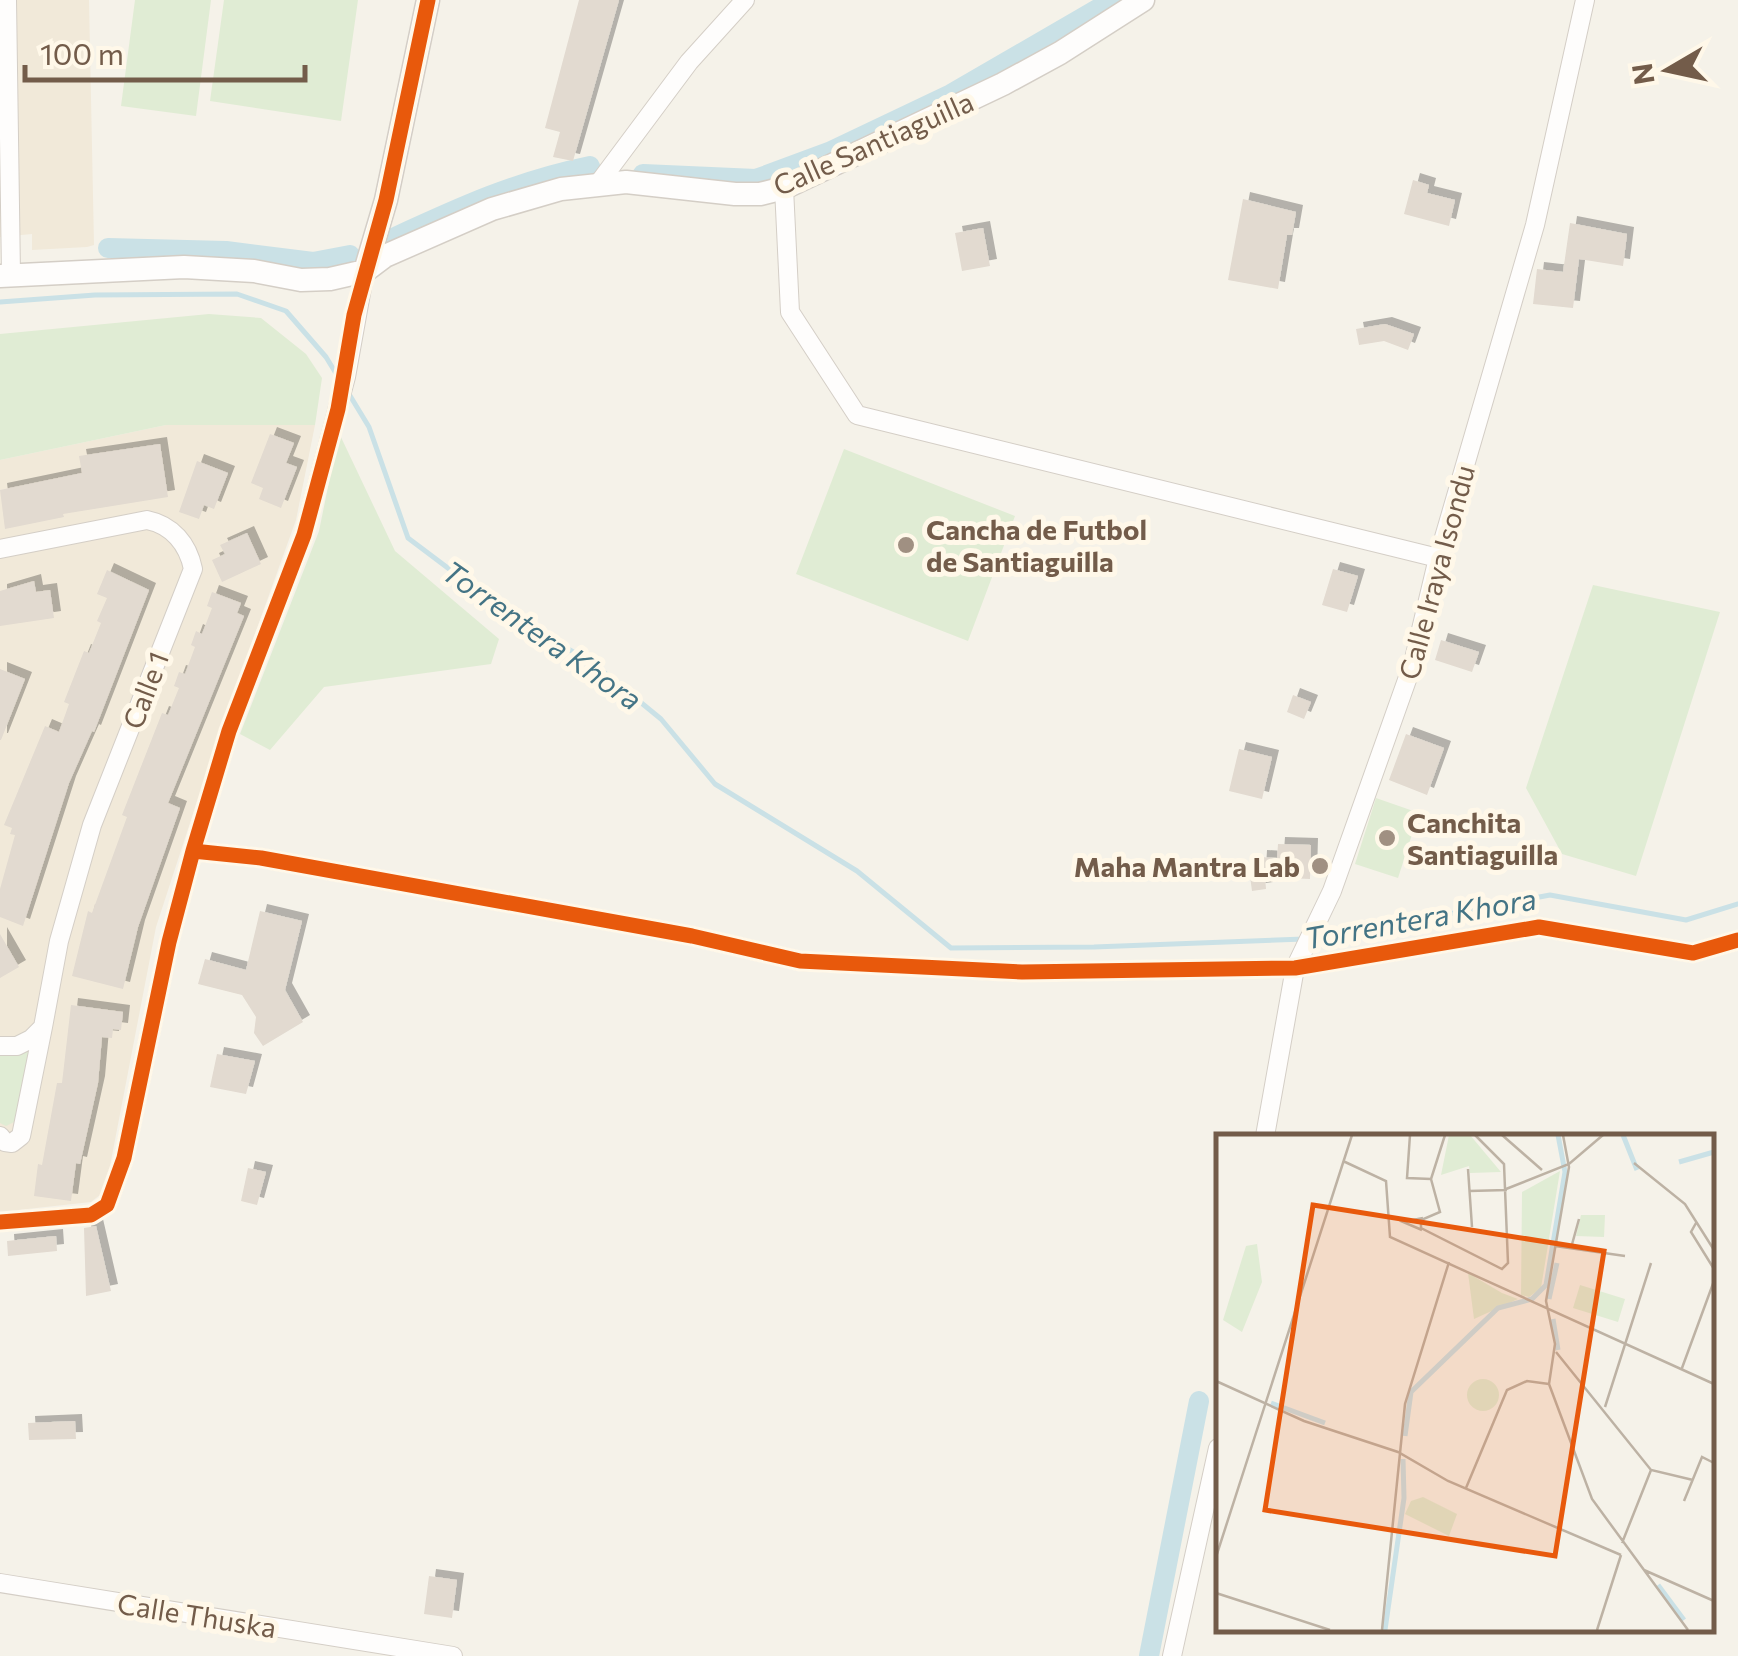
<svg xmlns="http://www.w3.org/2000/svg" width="1738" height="1656" font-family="Commissioner,sans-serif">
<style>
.residential{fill:#f1e9d9}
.green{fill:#e0ecd4}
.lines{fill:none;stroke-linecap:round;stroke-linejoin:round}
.stream{stroke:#cae1e6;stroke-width:5}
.canal{stroke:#cae1e6;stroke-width:20}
.building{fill:#e2dad0;filter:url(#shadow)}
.minor-casing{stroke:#d4cec6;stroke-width:20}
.tertiary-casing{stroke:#d4cec6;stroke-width:25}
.minor{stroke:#fefdfc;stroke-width:18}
.tertiary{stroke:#fefdfc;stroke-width:22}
.cycleway-casing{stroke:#fff8e9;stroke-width:21}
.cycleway{stroke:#e8590c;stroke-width:15}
.poi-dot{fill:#a09082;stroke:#fff8e9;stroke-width:4}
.labels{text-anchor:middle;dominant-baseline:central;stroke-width:10;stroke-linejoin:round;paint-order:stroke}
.street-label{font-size:28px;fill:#735c4a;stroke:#fff8e9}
.poi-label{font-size:28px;font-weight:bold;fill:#735c4a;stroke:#fff8e9;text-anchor:start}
.water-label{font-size:30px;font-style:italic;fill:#447485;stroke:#fff8e9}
.inset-river{fill:none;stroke:#cae1e6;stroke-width:5}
.inset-road{fill:none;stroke:#bdb2a4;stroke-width:2.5}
.view{fill:#e8590c;fill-opacity:0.15;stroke:#e8590c;stroke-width:5}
.inset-edge{fill:none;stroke:#735c4a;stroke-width:5}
</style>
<defs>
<filter id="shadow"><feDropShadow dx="7" dy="-7" stdDeviation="0" flood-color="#0004"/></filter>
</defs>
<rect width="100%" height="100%" fill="#f5f2e9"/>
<!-- residential -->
<path class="residential" d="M0,0H89L94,245L87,247L32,250V234L0,237Z
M166,425H315L296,520L221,728L156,927L110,1166L100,1195L91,1202L0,1212V460Z"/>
<!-- green -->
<path class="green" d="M135,0H211L196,116L121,106Z
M224,0H358L341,121L210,101Z
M209,314L261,318L306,354L322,378L315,425H166L0,460V334Z
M339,433L395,551L499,639L491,664L324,687L270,750L240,734L319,531Z
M844,449L1015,516L968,641L796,574Z
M1593,585L1720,612L1636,876L1562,854L1526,788Z
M1376,798L1419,813L1398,878L1355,864Z
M34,1045L18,1120L6,1126L0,1123V1054Z"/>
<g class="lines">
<!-- stream -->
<path class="stream" d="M0,302L95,295L237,294L286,311L326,357L340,380
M349,394L369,427L408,538L505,611L595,665L661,719L715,784L857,871L951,948L1094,947L1304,939
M1315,939L1550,895L1686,920L1738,904"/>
<!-- canal -->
<path class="canal" d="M643,174L756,179L829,152L951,94L1113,0
M382,243C454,210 512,182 590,166
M108,248L226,251L313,262L350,255
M1149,1656L1199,1401"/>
</g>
<!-- building -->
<path class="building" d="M579,0H619L573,161L553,157L560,132L545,128Z
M1413,180L1429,185L1427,193L1455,200L1449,226L1404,214Z
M1243,199L1296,212L1292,235H1287L1278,289L1228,280Z
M1570,223L1627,234L1623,266L1579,259L1573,308L1533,304L1537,269L1563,272Z
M983,228L990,266L962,271L955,233Z
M1385,324L1414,334L1408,350L1384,341L1359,345L1356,329Z
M270,434L294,443L286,463L297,467L281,508L259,499L263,488L251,483Z
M160,444L168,497L63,514L64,517L5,529L0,490L82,473L79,456Z
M197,461L228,473L214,509L204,505L199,519L179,512Z
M247,533L261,564L222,582L212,560L225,554L220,545Z
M1333,569L1358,576L1347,612L1322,605Z
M107,570L149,590L94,732L92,731L69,783L23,926L0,917V889L15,835L10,834L12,828L4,825L45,726L59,732L69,704L64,702L84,651L89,653L101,623L97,621L107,598L97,594Z
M34,581L36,592L50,590L54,618L0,626V591Z
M212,592L241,603L237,613L244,616L168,803L180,808L138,927L123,989L72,976L88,911L92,913L127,817L122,815L162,713L168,715L179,688L174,686L179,672L185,674L195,647L191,645L196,631L202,634L212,608L207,606Z
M1441,640L1479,652L1472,672L1435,660Z
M0,669L25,679L1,740H0Z
M1293,695L1311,702L1304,719L1287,712Z
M1406,734L1444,748L1427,795L1389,780Z
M1239,749L1272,757L1262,799L1229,791Z
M1278,844L1311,845L1310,879L1265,877L1266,889L1252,891L1250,876L1259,875L1260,857L1277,858Z
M260,911L302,921L285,990L303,1022L263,1046L254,1033L256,1017L242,995L198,984L205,959L246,970Z
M0,934L19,967L0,978Z
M71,1005L123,1012L121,1030L113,1029L112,1038L102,1037L98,1083L80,1164L76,1163L71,1201L34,1196L38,1164L42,1165L57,1083H62Z
M217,1054L255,1061L246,1094L210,1087Z
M248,1168L266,1172L257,1205L241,1201Z
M96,1226L111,1291L86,1296L84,1228Z
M56,1236L57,1251L8,1256L7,1241Z
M75,1421L76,1439L29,1440L28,1423Z
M429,1576L457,1580L452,1618L424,1614Z"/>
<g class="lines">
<defs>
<path id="minor" d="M7,0L11,275
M598,184L689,62L745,0
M784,188L790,312L857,415L1438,558
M0,549L147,520C172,525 188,544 193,569L92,825L59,941L43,1027L31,1039L17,1046H0
M193,851L261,858L692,936L800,961L1022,972L1295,968L1539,927L1693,953L1738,940
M0,1136L5,1142L12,1143L21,1136L43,1027
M1265,1136L1295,968L1332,891L1413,663L1438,558L1535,225L1585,0
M0,1222L91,1215L107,1205L124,1158L169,942L193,851L229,731L304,535L346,377L365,271
M0,1583L453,1656
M1172,1656L1218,1448"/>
<path id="tertiary" d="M365,271L386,200L428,0
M0,276L184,267L254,271L301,280L330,279L365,271L385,256L492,209L561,189L626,182L735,194H760L784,188L1003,84L1060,53L1143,0"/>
</defs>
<!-- minor casing -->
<use href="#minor" class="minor-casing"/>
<!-- tertiary casing -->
<use href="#tertiary" class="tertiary-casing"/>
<!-- minor -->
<use href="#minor" class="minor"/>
<!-- tertiary -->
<use href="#tertiary" class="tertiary"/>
<defs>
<path id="cycleway" d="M193,851L261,858L692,936L800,961L1022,972L1295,968L1539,927L1693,953L1738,940
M0,1222L91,1215L107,1205L124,1158L169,942L193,851L229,731L304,535L338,409L354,315L386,200L428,0"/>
</defs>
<!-- cycleway casing -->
<use href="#cycleway" class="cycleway-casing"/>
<!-- cycleway -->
<use href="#cycleway" class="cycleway"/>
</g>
<!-- markers -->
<g class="poi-dot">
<circle cx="906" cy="545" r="10"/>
<circle cx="1387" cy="838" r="10"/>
<circle cx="1320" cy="866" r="10"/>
</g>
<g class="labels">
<!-- street labels -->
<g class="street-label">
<text transform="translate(873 143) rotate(-24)">Calle Santiaguilla</text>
<text transform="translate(1436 572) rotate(-75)">Calle Iraya Isondu</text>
<text transform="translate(145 690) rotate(-69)">Calle 1</text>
<text transform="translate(197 1615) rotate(9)">Calle Thuska</text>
</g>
<!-- poi labels -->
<g class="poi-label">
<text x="926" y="529">Cancha de Futbol<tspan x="926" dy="32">de Santiaguilla</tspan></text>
<text x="1407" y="822">Canchita<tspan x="1407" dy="32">Santiaguilla</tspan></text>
<text x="1300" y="866" text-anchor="end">Maha Mantra Lab</text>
</g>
<!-- water labels -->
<g class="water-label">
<text transform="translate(543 634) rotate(35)">Torrentera Khora</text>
<text transform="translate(1420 917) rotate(-10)">Torrentera Khora</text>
</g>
</g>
<!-- overview -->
<g transform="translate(1216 1134)">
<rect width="498" height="498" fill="#f5f2e9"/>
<path d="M233,1H254L285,38L254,39L253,32L225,41ZM344,37L325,154L313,163L305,161L306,58ZM365,81H389L388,103L360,102ZM41,110L46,148L26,198L7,186L30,112ZM252,139L286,159L302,165L258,185ZM364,151L409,165L402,188L357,174ZM251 261a16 16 0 1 1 32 0a16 16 0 1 1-32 0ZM207,363L241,380L233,402L189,380L195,367Z" fill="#e0ecd4"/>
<path class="inset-river" d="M407,1L421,36M463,28L498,18M333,165L341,129M337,185L342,216M55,269L109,289M189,302L195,258L282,174L316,165L330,151L349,38L342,1M442,451L468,486M169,496L188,364L187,325"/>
<path class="inset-road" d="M194,1L191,44L215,45M229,1L215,45L224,78L205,86V94L286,135L292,129L288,30L259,1M286,1L326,36M347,1L353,33L330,167L339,210L333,250L376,365L472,496M127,27L170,47L174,103L498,250M418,29L469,70L498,116M252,35L256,93M290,55L353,30L387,1M253,57L291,56M480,89L475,98L498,135M206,96L187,88L207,84M339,112L409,122M355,114L363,85M340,218L435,336L477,346M466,234L498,147M0,247L88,287L182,318L232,347L405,421M389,273L435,129M250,354L291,256L311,247L333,250M468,367L486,323L498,329M406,409L435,336M0,423L136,1M428,436L498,467M0,459L114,496M166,496L189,270L233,128M381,496L405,421"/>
<path class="view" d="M97,71L388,117L339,422L49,376Z"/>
<rect width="498" height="498" class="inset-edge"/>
</g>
<!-- north arrow -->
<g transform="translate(1668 70) rotate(261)" stroke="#fff8e9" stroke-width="8" paint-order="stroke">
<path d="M0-8L18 38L0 25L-18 38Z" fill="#735c4a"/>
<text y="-15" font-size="28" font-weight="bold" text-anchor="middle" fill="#735c4a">N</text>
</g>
<!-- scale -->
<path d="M25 65v15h280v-15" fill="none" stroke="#735c4a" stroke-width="5"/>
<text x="40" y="65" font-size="30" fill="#735c4a" stroke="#fff8e9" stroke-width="8" paint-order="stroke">100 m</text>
</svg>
